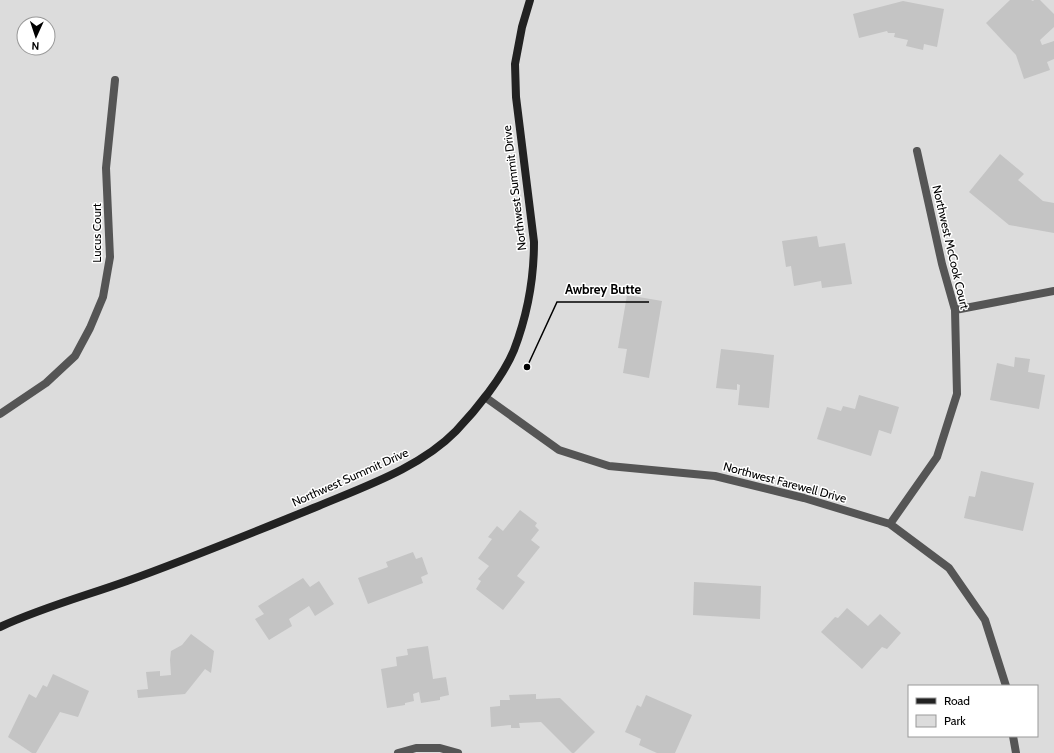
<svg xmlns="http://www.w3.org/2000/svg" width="1054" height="753" font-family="Cabin,sans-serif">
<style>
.green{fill:#dcdcdc;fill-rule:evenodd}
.building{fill:#c4c4c4}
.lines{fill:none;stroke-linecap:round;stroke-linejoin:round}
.street{stroke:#555;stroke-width:8}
.secondary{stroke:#222;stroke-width:8}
.labels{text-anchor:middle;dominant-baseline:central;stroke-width:3;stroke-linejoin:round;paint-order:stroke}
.street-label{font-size:12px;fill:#000;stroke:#fff}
.leader{fill:none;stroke:#000;stroke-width:1.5}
.callout-dot{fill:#000;stroke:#fff;stroke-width:1.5}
.callout-label{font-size:13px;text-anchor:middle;font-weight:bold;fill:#000;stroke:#fff;stroke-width:3;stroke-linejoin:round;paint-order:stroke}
</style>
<rect width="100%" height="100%" fill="#fff"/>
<!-- green -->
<path class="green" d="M0,0H1054V753H0ZM24,24H48V48H24ZM909,686H1037V736H909Z"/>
<!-- building -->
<path class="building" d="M1010,0H1031L1033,1L1034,0H1040L1054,14V27L1040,40L1042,45L1054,41V59L1047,62L1050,70L1024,79L1016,55L986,23Z
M903,1L944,9L937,47L924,44L923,50L906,46L908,40L894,37L895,33H888L887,31L859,38L853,14Z
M1000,154L1024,174L1018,180L1043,201L1054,203V233L1009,225L969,192Z
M817,236L819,247L845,243L852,284L822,288L821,281L794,286L791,266L786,267L782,241Z
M627,295L662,301L649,378L623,373L627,349L618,348Z
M721,349L774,355L769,408L738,405L740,385L737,384V390L716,388Z
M1015,357L1030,359L1028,372L1045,375L1039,409L990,400L997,363L1014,367Z
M859,395L899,407L891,434L879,430L871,456L817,439L827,407L841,411L843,406L855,409Z
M981,471L1034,483L1023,531L964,518L969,496L975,497Z
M520,510L537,523L535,526L539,530L531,540L540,547L517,576L525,582L503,610L476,589L481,581L478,579L489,566L478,558L492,539L488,537L497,526L503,531Z
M413,552L416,559L422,557L428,574L421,577L423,583L368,604L358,578L388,567L386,562Z
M303,578L310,587L319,581L334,604L315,616L309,606L289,619L292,626L269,640L255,619L264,614L258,606Z
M694,582L761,586L760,619L693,615Z
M847,608L868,626L880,614L901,633L887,649L882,647L862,669L821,632L835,617L838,618Z
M191,634L214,651L211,673L205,669L185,694L138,698L137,690L148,689L146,672L160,671V676L171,675L170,660L171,651L182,645Z
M428,646L433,679L446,677L449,695L440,697V700L421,703L419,692L413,694L414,701L405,703V705L387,708L381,669L397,666L396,657L408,655L407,649Z
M53,674L89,691L78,717L60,712L36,753H32L8,737L29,694L36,698L43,685L47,687Z
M536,694V699L560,698L595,732L574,753H572L541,722L519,723L520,728H511V725L491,727L490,707L500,706V700H510L509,695Z
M646,695L692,715L675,753H657L639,745L641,739L625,732L637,705L641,707Z"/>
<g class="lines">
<!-- street -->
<path class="street" d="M955,310L1054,291
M485,397L559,450L609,466L715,476L804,498L890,524L949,568L985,620L1006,686
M0,414L46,383L75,356L90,328L103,297L110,257L106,168L115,80
M890,524L937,457L957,394L955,310L942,264L917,151
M1013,736L1016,753
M398,753L416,748H440L458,753"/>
<!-- secondary -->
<path class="secondary" d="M0,627C41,608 85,596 127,581C191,558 254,532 316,507C363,487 420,468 456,431C476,410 503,377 514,350C527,316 534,279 534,242L516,97L515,64L522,27L530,0"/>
</g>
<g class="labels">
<!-- street labels -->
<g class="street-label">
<text transform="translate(514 188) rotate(-97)">Northwest Summit Drive</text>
<text transform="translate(96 233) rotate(-90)">Lucus Court</text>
<text transform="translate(951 247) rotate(77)">Northwest McCook Court</text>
<text transform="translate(350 477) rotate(-24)">Northwest Summit Drive</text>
<text transform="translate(785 482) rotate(15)">Northwest Farewell Drive</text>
</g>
</g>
<!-- callouts -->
<path class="leader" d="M527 367L557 302H649"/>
<circle class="callout-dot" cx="527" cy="367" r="4"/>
<g class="callout-label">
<text x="603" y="294">Awbrey Butte</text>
</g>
<!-- legend -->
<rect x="908" y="685" width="130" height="52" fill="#ffffff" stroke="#999999"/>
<rect x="916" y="698" width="20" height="6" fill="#222222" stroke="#999999"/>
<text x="944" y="705" font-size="12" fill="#000000">Road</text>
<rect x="916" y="715" width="20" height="12" fill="#dcdcdc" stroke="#999999"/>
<text x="944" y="725" font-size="12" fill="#000000">Park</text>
<!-- north arrow -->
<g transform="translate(36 36) rotate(183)"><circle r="19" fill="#ffffff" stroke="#999999"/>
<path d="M0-3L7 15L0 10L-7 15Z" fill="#000000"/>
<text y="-6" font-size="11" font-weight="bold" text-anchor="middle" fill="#000000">N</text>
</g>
</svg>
